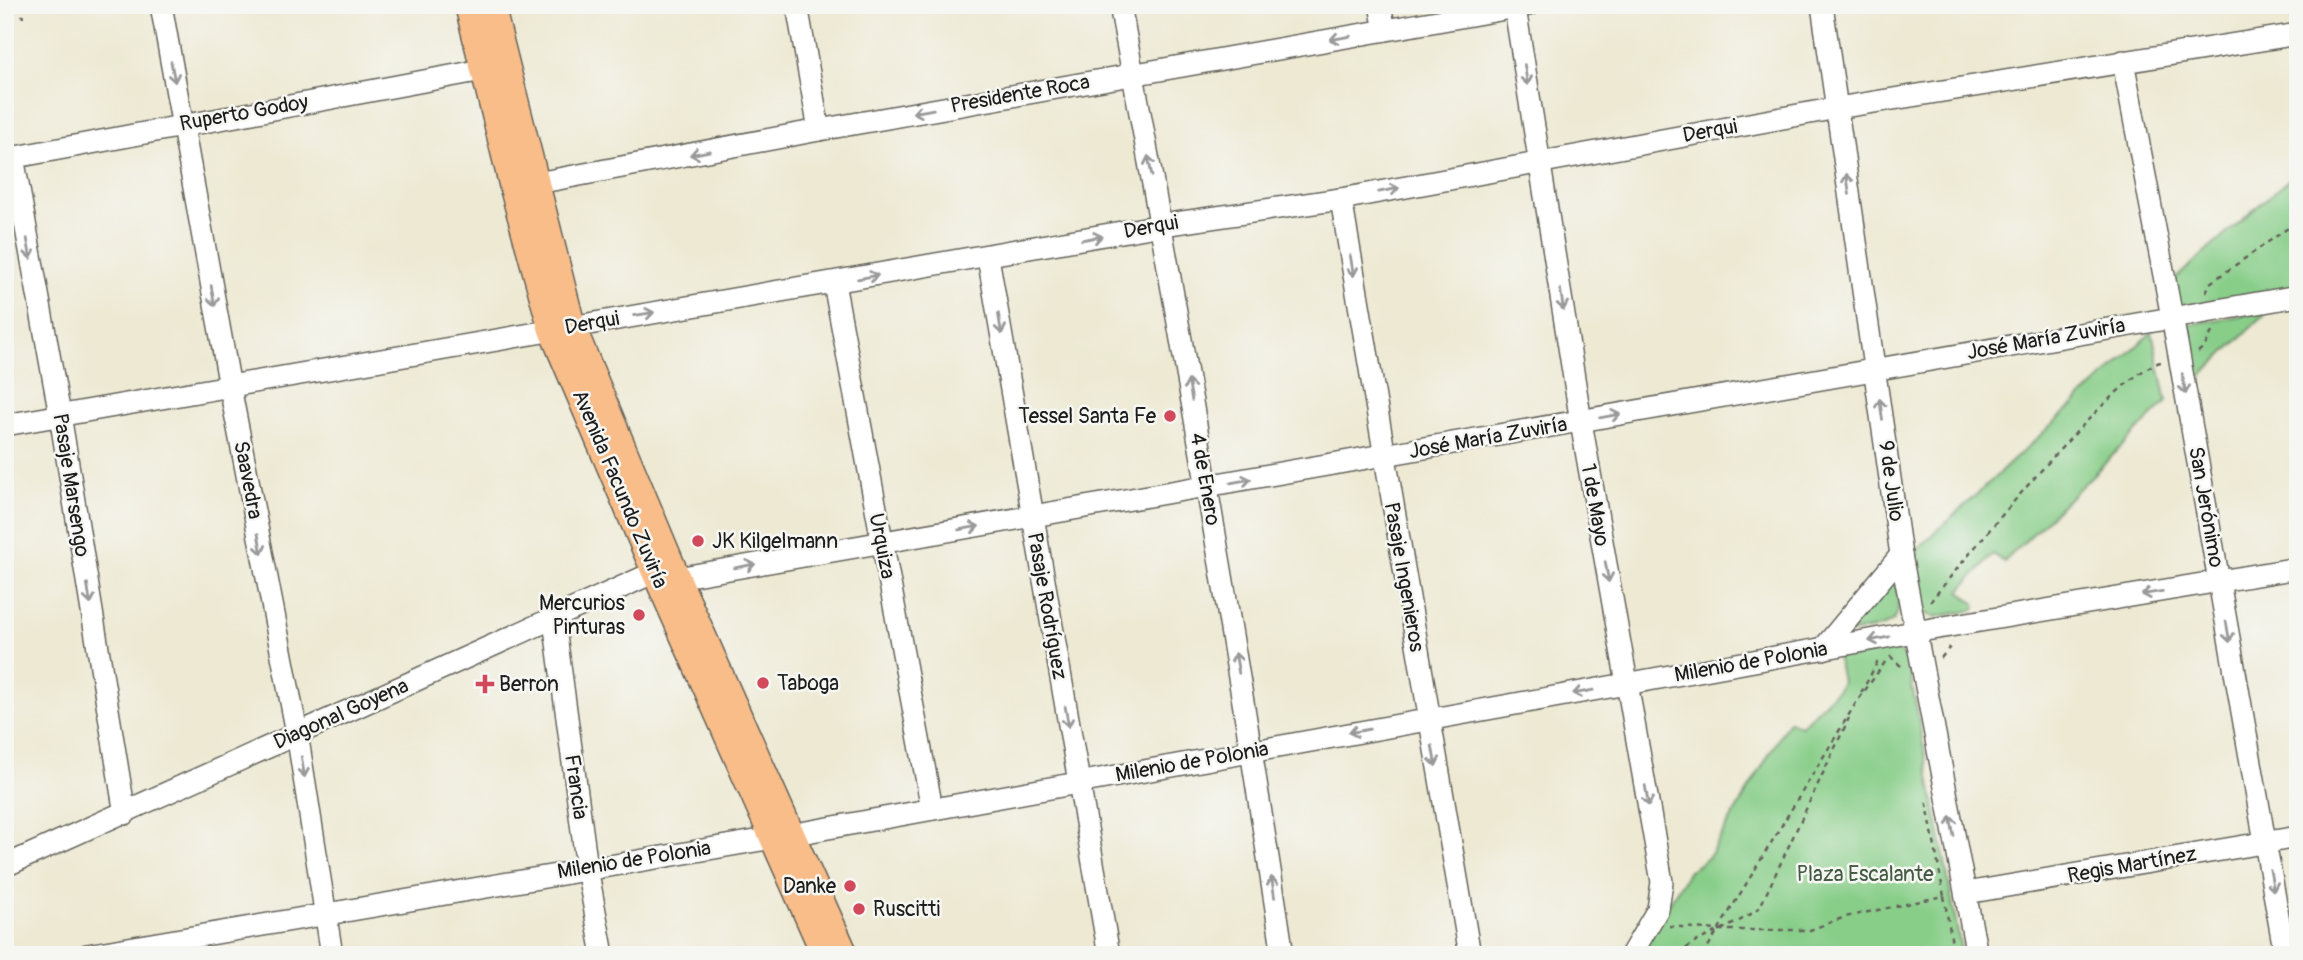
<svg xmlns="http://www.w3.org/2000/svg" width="2303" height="960" viewBox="0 0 2303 960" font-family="Pangolin,sans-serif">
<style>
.green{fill:#88ce89;stroke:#527552;stroke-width:2}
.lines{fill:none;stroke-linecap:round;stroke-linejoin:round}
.minor-casing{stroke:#65645c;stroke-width:24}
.major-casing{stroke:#65645c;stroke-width:29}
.path{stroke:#65645c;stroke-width:2.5;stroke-dasharray:5 5;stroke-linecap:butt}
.minor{stroke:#fff;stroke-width:21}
.major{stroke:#f8bd89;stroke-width:26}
.oneway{stroke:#999}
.poi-dot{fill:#d1495b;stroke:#f6f6f2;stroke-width:2.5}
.labels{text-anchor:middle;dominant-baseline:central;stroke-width:5;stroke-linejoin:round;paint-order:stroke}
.street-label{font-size:21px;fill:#1c1c1c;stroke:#f6f6f2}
.poi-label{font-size:21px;fill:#1c1c1c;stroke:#f6f6f2;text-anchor:start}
.park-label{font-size:21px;fill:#425a42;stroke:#f6f6f2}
</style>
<rect width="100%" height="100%" fill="#f6f6f2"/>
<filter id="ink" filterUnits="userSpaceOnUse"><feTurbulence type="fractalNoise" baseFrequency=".0143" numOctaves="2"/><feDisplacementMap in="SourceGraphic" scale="14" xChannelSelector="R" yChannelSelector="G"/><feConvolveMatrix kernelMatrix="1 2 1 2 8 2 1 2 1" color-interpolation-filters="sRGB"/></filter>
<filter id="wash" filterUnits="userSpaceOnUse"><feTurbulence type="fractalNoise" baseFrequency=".00686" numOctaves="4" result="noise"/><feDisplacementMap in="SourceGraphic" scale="28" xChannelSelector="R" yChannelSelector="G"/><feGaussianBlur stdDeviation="1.57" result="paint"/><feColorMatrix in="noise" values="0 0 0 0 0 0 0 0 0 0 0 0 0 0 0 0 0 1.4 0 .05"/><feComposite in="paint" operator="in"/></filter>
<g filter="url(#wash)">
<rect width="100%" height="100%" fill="#ede9d3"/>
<g class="green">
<path d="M2298 171V280L2289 288 2173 309 2168 285Z"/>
<path d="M2268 311 2191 386 2179 326Z"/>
<path d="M2152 332 2167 402 2004 562 1993 554 1960 591 1975 604V610L1934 617 1923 612 1911 555Z"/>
<path d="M1895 574C1904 628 1897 624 1847 634Z"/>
<path d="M1884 647C1896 647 1902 652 1908 663L1962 955H1637L1689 871 1708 858 1789 721 1801 726 1838 689 1842 682 1837 656Z"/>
</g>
</g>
<g filter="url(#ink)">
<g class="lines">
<defs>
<g id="minor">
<path d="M161 5 230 387 297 733 332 955"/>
<path d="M797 5 819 130"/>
<path d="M1120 5C1179 321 1235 637 1283 955"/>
<path d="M1380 5 1385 30"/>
<path d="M1822 5 1901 555 1977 955"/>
<path d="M1515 8 1581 422 1662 882 1658 909 1631 955"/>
<path d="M2123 61 2176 338 2285 955"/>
<path d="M13 157 60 415 125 814"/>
<path d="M5 159 483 70"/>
<path d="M521 186 819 130 1528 5"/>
<path d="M1341 199 1470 955"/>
<path d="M988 257 1109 955"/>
<path d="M834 283 932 809"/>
<path d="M5 425 1162 225 1341 199 1837 108 2298 34"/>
<path d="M554 620 587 868 603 955"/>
<path d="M1823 649 1901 555"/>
<path d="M5 866 655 572 677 578 2298 296"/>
<path d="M1966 893 2298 837"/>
<path d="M87 955 773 838 1914 632 2298 568"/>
</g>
<g id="major">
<path d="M468 5 513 188 552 330 655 572 825 955"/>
<path d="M491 5 572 326 677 578 845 955"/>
</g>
</defs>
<use href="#minor" class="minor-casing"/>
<use href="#major" class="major-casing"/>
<g class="path">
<path d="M20 5 23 18"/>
<path d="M2206 292 2210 283 2298 221"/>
<path d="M2198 352 2205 346 2213 330"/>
<path d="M1930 602C1965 559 2118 370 2161 362"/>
<path d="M1890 656 1903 668"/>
<path d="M1941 658 1950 647"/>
<path d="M1861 693 1879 659"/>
<path d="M1944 896 1954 955"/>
<path d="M1669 926 1718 930H1810L1845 917 1944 896 1926 799"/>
<path d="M1678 955C1702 933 1736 928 1760 907L1849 718"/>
<path d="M1703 955 1856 703 1888 658"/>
</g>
<use href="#minor" class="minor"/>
<use href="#major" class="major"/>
</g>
<defs><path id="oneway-shaft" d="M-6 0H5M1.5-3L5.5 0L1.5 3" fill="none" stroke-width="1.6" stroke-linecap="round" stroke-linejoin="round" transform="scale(1.75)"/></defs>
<g class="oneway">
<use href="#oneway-shaft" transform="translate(1340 38) rotate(170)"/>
<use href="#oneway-shaft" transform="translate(173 72) rotate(79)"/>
<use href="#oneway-shaft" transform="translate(1526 75) rotate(81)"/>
<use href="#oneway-shaft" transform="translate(923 111) rotate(170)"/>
<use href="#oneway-shaft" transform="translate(700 153) rotate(169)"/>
<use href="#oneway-shaft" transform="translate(1150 166) rotate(-101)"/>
<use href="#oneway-shaft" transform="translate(1848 184) rotate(-98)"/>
<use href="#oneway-shaft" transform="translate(1389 190) rotate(-11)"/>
<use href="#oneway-shaft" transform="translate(1092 238) rotate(-10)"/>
<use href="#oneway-shaft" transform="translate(29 249) rotate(80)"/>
<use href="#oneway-shaft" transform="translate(1352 266) rotate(81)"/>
<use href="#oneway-shaft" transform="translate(868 277) rotate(-10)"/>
<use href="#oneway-shaft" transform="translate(213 296) rotate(80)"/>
<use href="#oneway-shaft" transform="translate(1562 300) rotate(81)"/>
<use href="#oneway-shaft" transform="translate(644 314) rotate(-9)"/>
<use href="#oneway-shaft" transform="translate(1000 324) rotate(81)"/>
<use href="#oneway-shaft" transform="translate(2184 384) rotate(80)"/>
<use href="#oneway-shaft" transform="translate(1190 390) rotate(-100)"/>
<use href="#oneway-shaft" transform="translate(1881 409) rotate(-98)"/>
<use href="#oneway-shaft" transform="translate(1610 416) rotate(-10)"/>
<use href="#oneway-shaft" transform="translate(1241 481) rotate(-10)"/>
<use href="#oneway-shaft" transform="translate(969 528) rotate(-10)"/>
<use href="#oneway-shaft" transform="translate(260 544) rotate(79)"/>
<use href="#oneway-shaft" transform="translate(745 566) rotate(-10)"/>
<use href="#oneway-shaft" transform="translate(1607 572) rotate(80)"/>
<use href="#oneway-shaft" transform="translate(2152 593) rotate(171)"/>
<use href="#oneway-shaft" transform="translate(89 594) rotate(81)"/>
<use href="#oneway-shaft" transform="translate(2228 632) rotate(80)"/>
<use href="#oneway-shaft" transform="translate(1879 639) rotate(169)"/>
<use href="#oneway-shaft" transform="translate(1237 663) rotate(-100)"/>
<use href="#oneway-shaft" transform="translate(1583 692) rotate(170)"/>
<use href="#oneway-shaft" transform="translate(1067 717) rotate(80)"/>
<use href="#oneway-shaft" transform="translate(1359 731) rotate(170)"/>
<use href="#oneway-shaft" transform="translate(1434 756) rotate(80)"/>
<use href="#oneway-shaft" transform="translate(303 767) rotate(81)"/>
<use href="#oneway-shaft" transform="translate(1647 796) rotate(80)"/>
<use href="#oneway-shaft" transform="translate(1952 826) rotate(-101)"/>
<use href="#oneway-shaft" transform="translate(2272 881) rotate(80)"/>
<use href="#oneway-shaft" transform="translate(1273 887) rotate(-99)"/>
</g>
</g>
<g class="poi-dot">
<circle cx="1170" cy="416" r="7"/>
<circle cx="698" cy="541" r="7"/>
<circle cx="639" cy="615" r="7"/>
<circle cx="763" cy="683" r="7"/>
<path d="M481.5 673.5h7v7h7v7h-7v7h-7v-7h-7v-7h7z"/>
<circle cx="850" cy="886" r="7"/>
<circle cx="859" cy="909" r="7"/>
</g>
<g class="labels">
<g class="street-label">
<text transform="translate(1020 94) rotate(-10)">Presidente Roca</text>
<text transform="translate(244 113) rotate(-10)">Ruperto Godoy</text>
<text transform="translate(1710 131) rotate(-10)">Derqui</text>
<text transform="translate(1151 227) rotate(-10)">Derqui</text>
<text transform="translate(592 323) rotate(-10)">Derqui</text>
<text transform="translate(2046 339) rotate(-10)">José María Zuviría</text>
<text transform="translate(1488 438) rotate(-10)">José María Zuviría</text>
<text transform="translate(1205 479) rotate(80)">4 de Enero</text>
<text transform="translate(248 480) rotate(79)">Saavedra</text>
<text transform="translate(1891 481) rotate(82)">9 de Julio</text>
<text transform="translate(71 485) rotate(81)">Pasaje Marsengo</text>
<text transform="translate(620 489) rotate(67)">Avenida Facundo Zuviría</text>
<text transform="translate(1595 505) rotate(80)">1 de Mayo</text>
<text transform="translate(2206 507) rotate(80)">San Jerónimo</text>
<text transform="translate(882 546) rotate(79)">Urquiza</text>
<text transform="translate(1404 577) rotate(80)">Pasaje Ingenieros</text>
<text transform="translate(1047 606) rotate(80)">Pasaje Rodríguez</text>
<text transform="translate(1751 662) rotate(-10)">Milenio de Polonia</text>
<text transform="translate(341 714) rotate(-24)">Diagonal Goyena</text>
<text transform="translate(1192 762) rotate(-10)">Milenio de Polonia</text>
<text transform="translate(576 787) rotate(82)">Francia</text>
<text transform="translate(634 860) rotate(-9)">Milenio de Polonia</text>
<text transform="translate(2132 865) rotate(-10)">Regis Martínez</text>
</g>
<g class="poi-label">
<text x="1156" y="416" text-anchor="end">Tessel Santa Fe</text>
<text x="712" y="541">JK Kilgelmann</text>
<text x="625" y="603" text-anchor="end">Mercurios<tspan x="625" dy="24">Pinturas</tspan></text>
<text x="777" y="683">Taboga</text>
<text x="499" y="684">Berron</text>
<text x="836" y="886" text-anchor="end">Danke</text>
<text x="873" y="909">Ruscitti</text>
</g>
<g class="park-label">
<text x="1865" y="874">Plaza Escalante</text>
</g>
</g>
<rect width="2303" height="960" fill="none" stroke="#f6f6f2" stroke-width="28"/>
</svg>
